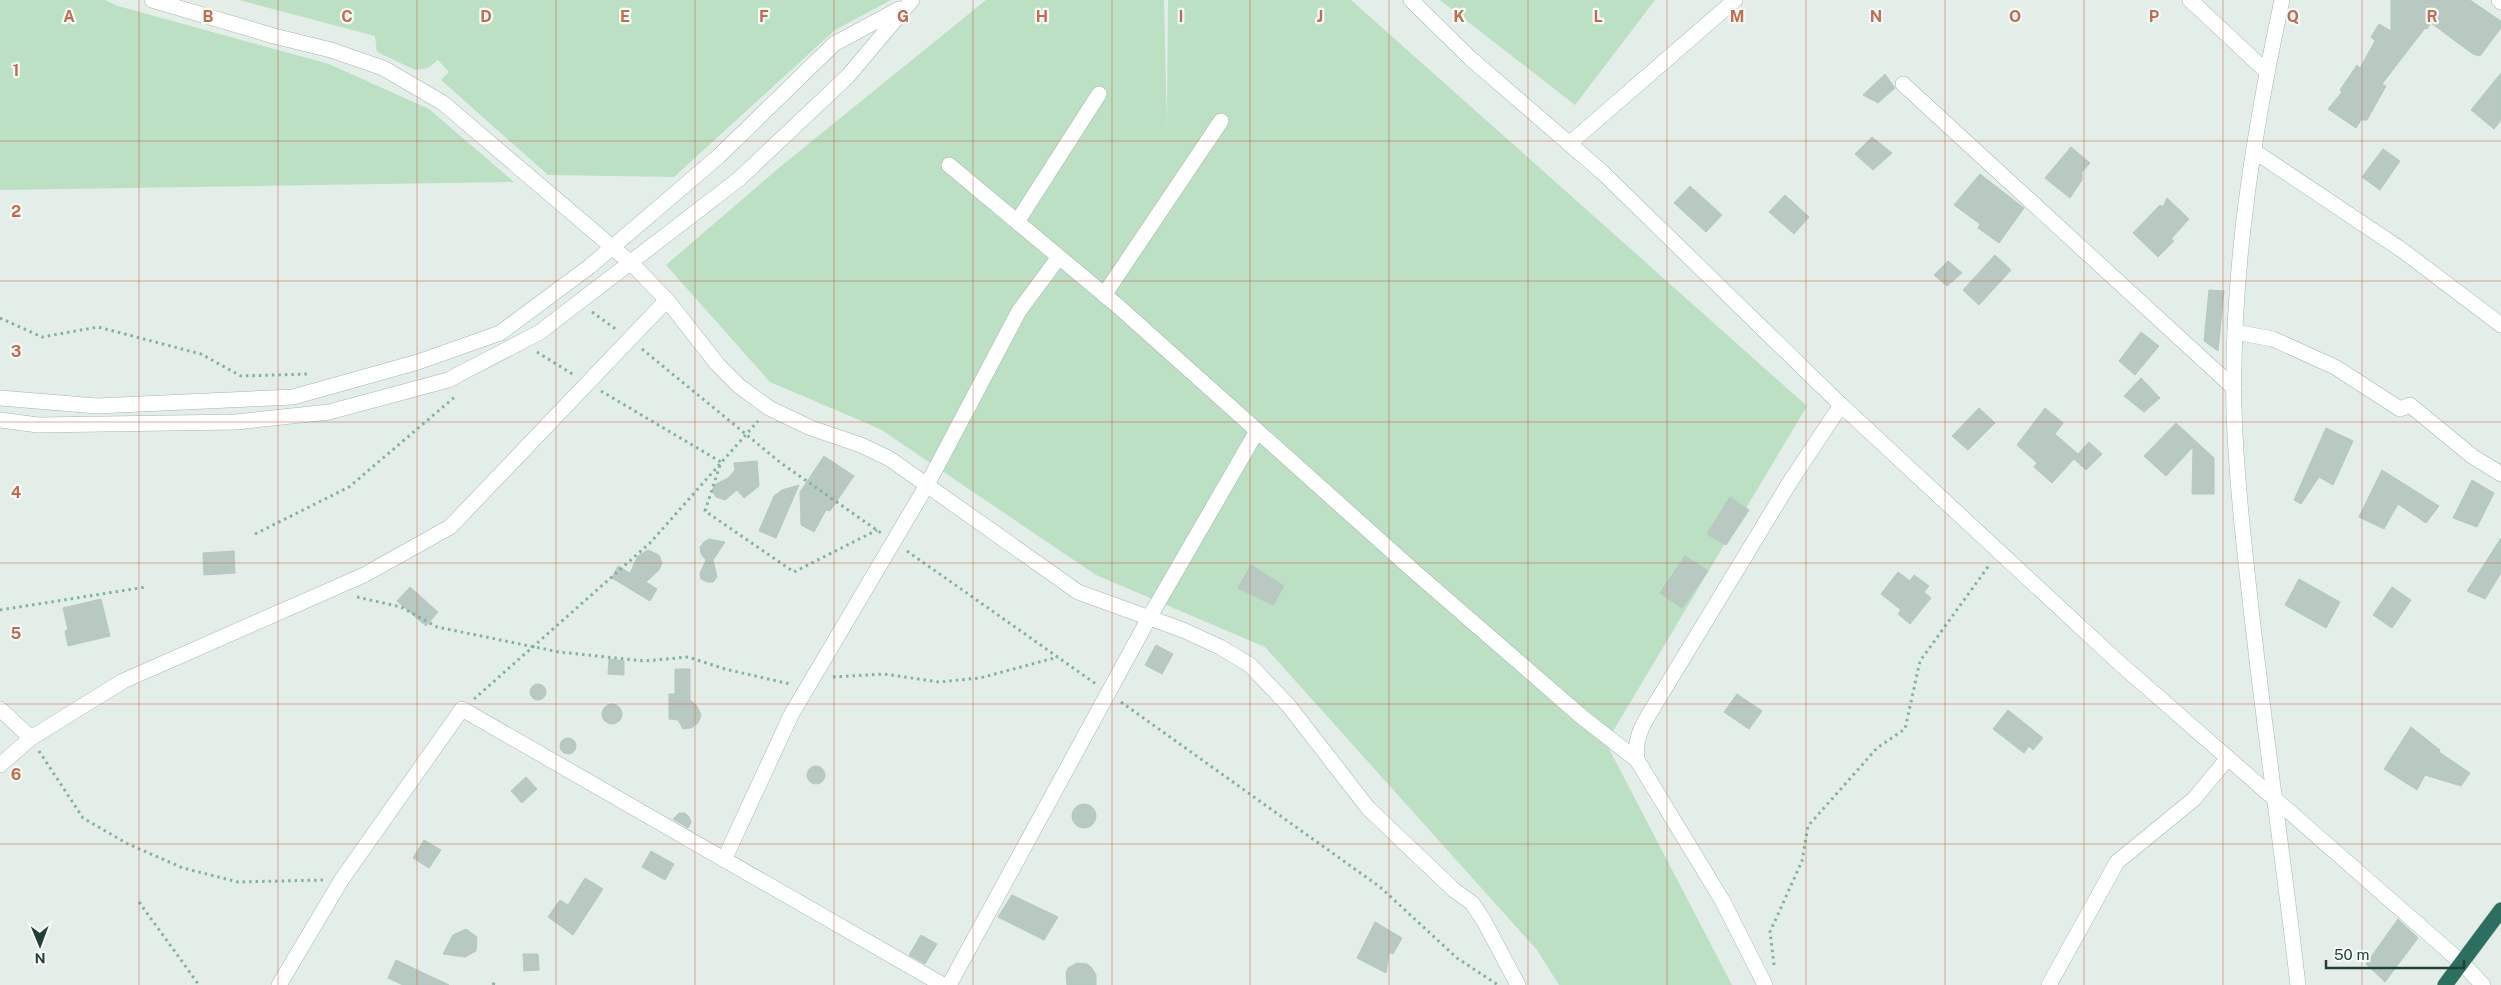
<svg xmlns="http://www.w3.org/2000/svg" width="2501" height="985" viewBox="0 0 2501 985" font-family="'Public Sans',sans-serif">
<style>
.green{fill:#bbe0c4}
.building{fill:#b8c9c2;stroke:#b5c8c0}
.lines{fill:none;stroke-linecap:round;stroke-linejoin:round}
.street-casing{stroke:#a5b6b0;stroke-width:16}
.secondary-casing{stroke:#a1bab1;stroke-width:16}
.highway-casing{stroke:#c1cac7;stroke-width:16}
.path{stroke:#82b3a2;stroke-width:3;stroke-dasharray:2.5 4;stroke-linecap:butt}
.street{stroke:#fff;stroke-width:15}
.secondary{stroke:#fff;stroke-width:15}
.highway{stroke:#2c6e5f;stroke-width:15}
.grid{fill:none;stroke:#c26b4f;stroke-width:1;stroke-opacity:0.55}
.grid-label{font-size:16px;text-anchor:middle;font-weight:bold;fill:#c26b4f;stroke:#f4faf7;stroke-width:4.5;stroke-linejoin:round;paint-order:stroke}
</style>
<rect width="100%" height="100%" fill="#e3eee9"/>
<g class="green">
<path d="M0 0H105L118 6 329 64 429 109 514 182 0 190Z"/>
<path d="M239 0H891L835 30 674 177 548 175 441 80 449 72 438 60 428 68 415 70 377 52 375 36Z"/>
<path d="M986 0H1164L1167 129 1168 0H1351L1807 406 1606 743 1732 985H1559L1537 950 1265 647 1096 575 880 429 770 382 666 265 780 167Z"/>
<path d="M1440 0H1655L1575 105Z"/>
</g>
<g class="building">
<path d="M2391 0H2470L2501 21V28L2480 56 2473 54 2431 23 2427 29 2425 28 2382 84 2386 86 2367 120H2361L2356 128 2328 109 2342 92 2340 90 2357 65 2360 68 2375 41 2371 37 2379 24 2391 31Z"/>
<path d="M2501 73V120L2494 129 2471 110Z"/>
<path d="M1885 74 1895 88 1878 103 1863 95Z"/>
<path d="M1872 137 1892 153 1873 170 1855 154Z"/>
<path d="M2071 147 2090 163 2082 172V180L2070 198 2045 178Z"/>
<path d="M2383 149 2400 161 2380 190 2362 177Z"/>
<path d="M1980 174 2024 208 1999 243 1978 228 1980 224 1954 205Z"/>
<path d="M1690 186 1722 215 1706 232 1674 203Z"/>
<path d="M1785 195 1809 217 1794 234 1769 212Z"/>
<path d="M2167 198 2189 219 2171 239 2174 241 2158 257 2133 233 2160 205 2163 207Z"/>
<path d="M1995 255 2011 270 1979 305 1963 290Z"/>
<path d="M1948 261 1962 273 1947 286 1934 275Z"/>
<path d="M2209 290 2224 291 2218 351 2204 341Z"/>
<path d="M2141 332 2159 346 2135 375 2119 361Z"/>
<path d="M2141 378 2160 398 2144 412 2124 396Z"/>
<path d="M1979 408 1995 423 1968 450 1952 436Z"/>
<path d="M2045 408 2063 423 2055 434 2078 454 2089 442 2102 454 2086 470 2074 459 2052 483 2034 467 2037 463 2017 445Z"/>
<path d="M2176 423 2214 458V494H2192L2193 447 2166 476 2144 456Z"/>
<path d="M2326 428 2353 441 2333 485 2319 477 2301 504 2294 500Z"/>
<path d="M824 456 854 476 830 511 826 510 814 532 801 525 800 492Z"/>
<path d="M757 461 759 486 744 498 737 490 725 500 716 497 712 491 714 485 728 478 735 470 734 463Z"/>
<path d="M2382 470 2439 506 2426 523 2398 504 2384 529 2359 517Z"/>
<path d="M2472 480 2494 493 2477 527 2453 518Z"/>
<path d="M799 485 776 538 759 531 774 496 782 490Z"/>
<path d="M1730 497 1749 510 1726 545 1707 534Z"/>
<path d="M2501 538V573L2485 599 2467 591Z"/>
<path d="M709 539 725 542 713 560 717 577 713 582H707L701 579 700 573 706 560 701 554 700 547 704 542Z"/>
<path d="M648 550 659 555 662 563 659 570 646 582 657 589 650 601 612 578 618 566 630 573 638 556Z"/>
<path d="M234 551 235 573 204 575 203 553Z"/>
<path d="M1685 556 1708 571 1682 608 1660 593Z"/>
<path d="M1251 565 1284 586 1273 605 1238 588Z"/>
<path d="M1898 572 1910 581 1914 575 1929 586 1924 592 1931 598 1910 624 1898 614 1901 610 1881 594Z"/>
<path d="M2299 579 2340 602 2326 628 2285 605Z"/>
<path d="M410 587 438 612 426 626 397 601Z"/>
<path d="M2392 587 2411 600 2392 628 2373 615Z"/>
<path d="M101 599 110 636 68 646 65 631 68 630 63 608Z"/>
<path d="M1156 645 1173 654 1162 674 1145 665Z"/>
<path d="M609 659 624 661V675L608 674Z"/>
<path d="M675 669H690V700L697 706 701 715 698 723 691 728 683 729 678 720 669 719V694H675Z"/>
<circle cx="538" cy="692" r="8"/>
<path d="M1737 694 1762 711 1749 729 1724 712Z"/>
<circle cx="612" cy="714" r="10"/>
<path d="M2008 710 2043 738 2033 750 2029 746 2024 753 1993 729Z"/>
<path d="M2411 727 2440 750 2439 752 2470 773 2461 786 2425 775 2417 790 2384 769Z"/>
<circle cx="568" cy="746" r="8"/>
<circle cx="816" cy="775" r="9"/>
<path d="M526 777 537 789 522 803 511 791Z"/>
<circle cx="1084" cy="816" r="12"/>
<path d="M679 813H685L689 817 691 822 688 828 673 819Z"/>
<path d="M424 840 441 850 429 868 413 858Z"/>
<path d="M651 851 674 864 665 880 642 867Z"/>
<path d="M585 878 603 889 573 935 548 917 560 900 568 905Z"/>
<path d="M1012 895 1058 917 1044 940 998 917Z"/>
<path d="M2398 919 2418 938 2385 982 2366 964Z"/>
<path d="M1375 922 1402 938 1393 954 1389 952 1386 973 1357 958Z"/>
<path d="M466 929 477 937 476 951 465 957 443 954 453 935Z"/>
<path d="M921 935 937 944 925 964 909 955Z"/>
<path d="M523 954H538L539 970 524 971Z"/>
<path d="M396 960 449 985H403L388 978Z"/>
<path d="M1077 963 1087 964 1091 967 1096 975V985H1067L1066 973 1068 968Z"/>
</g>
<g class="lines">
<defs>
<g id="street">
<path d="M152 0 274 36 331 50 383 68 443 103 631 263 667 300 718 365 739 386 769 408 811 428 861 445 890 459 1078 592 1183 630 1220 647 1250 665 1288 705 1368 808 1454 890 1472 903 1484 921 1518 985"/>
<path d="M1411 0 1470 58 1602 172 1841 405 2116 660 2461 962 2483 985"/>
<path d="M2190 0 2267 72"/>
<path d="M2499 0 2501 2"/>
<path d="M1903 84 2234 388"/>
<path d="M1569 144 1735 0"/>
<path d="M2254 151 2402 250 2501 325"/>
<path d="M949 165 1119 307 1415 572 1582 717 1637 760"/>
<path d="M1017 222 1099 94"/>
<path d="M1104 295 1221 121"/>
<path d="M2235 332 2273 339 2335 367 2400 409 2410 405 2472 456 2501 474"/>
<path d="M0 398 97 406 293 397 418 362 500 333 589 267 719 156 834 44 899 9"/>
<path d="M0 420 38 425 236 422 329 412 448 380 540 332 739 179 848 76 912 0"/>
<path d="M0 709 31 738"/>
<path d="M0 765 31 738 123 681 364 575 450 527 667 300"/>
<path d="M724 860 791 715 927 485 1019 311 1059 257"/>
<path d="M279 985 342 879 462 709 943 985"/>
<path d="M949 985 1149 618 1257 431"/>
<path d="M1765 985 1722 900 1637 760C1633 735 1647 718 1659 698L1790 482 1841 405"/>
<path d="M2049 985 2117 862 2194 799 2228 758"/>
</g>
<path id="secondary" d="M2282 0C2253 135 2231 271 2234 410 2236 473 2243 536 2250 599 2264 728 2283 856 2298 985"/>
<path id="highway" d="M2445 985 2501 910"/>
</defs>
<use href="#street" class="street-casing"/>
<use href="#secondary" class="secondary-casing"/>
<use href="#highway" class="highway-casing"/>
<g class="path">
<path d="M592 312 617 330"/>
<path d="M0 318 42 337 98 327 201 354 241 376 308 374"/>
<path d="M642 349 781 463 881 533"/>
<path d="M537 352 574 375"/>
<path d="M601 391 721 462 705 511 794 572 877 530"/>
<path d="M255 534 349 487 457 395"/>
<path d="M907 551 1096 684"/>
<path d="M357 597 401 607 437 627 559 652 644 661 688 657 725 669 790 684"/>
<path d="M0 610 146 587"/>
<path d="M833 677 884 674 939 682 980 678 1058 657"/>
<path d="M474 699 650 543 758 421"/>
<path d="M1121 702 1380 887 1457 958 1498 985"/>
<path d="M39 751 83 818 128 844 183 868 238 882 323 880"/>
<path d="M139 902 199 985"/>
<path d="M1774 965 1770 932 1802 861 1808 826 1877 748 1905 729 1920 661 1990 564"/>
<path d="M493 985 495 981"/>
</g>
<use href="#street" class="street"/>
<use href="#secondary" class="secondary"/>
<use href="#highway" class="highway"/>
</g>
<path class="grid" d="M139 0V985M278 0V985M417 0V985M556 0V985M695 0V985M834 0V985M973 0V985M1112 0V985M1250 0V985M1389 0V985M1528 0V985M1667 0V985M1806 0V985M1945 0V985M2084 0V985M2223 0V985M2362 0V985M0 141H2501M0 281H2501M0 422H2501M0 563H2501M0 704H2501M0 844H2501"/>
<g class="grid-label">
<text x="69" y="22">A</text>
<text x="208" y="22">B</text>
<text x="347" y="22">C</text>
<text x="486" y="22">D</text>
<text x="625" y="22">E</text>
<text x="764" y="22">F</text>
<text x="903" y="22">G</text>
<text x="1042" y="22">H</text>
<text x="1181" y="22">I</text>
<text x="1320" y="22">J</text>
<text x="1459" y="22">K</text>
<text x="1598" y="22">L</text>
<text x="1737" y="22">M</text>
<text x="1876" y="22">N</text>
<text x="2015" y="22">O</text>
<text x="2154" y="22">P</text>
<text x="2293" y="22">Q</text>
<text x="2432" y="22">R</text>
<text x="16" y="76">1</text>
<text x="16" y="217">2</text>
<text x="16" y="357">3</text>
<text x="16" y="498">4</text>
<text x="16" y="639">5</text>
<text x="16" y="780">6</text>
</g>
<g transform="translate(40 945) rotate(179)" stroke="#f4faf7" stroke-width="4" paint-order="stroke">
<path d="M0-4L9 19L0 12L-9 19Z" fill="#224037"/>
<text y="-8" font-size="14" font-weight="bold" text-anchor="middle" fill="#224037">N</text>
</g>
<path d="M2326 960v8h138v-8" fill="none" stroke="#224037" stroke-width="2.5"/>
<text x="2334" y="960" font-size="15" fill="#224037" stroke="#f4faf7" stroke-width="4" paint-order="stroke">50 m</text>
</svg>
